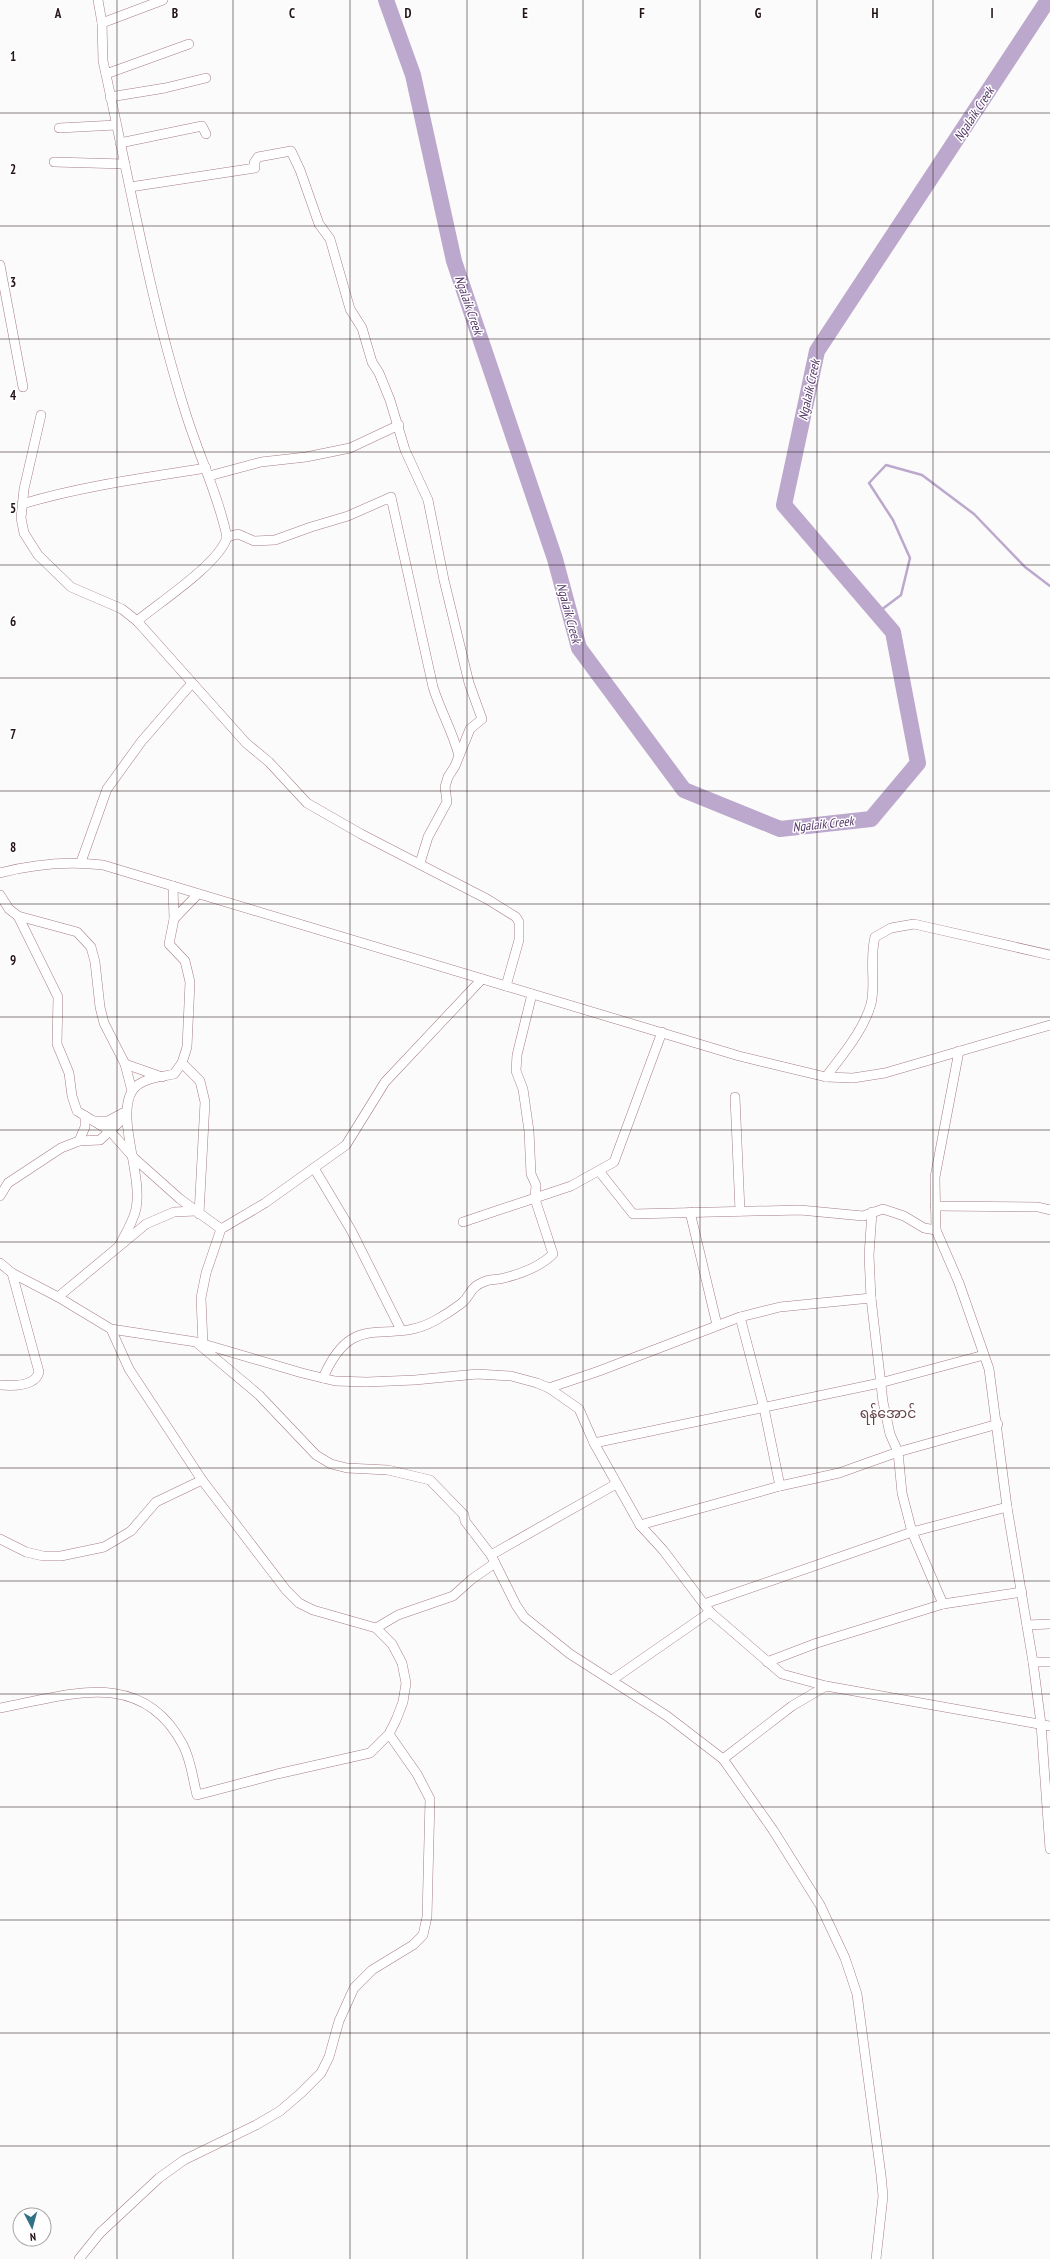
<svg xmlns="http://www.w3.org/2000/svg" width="1050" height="2259" viewBox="0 0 1050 2259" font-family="'PT Sans Narrow','Noto Sans Myanmar',sans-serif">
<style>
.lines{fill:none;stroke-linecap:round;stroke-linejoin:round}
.stream{stroke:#bca8cc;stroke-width:2.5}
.river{stroke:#bca8cc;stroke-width:16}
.minor-casing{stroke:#a67e84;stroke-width:10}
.minor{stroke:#fff;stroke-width:9}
.grid{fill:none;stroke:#241517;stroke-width:1;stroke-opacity:0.55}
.labels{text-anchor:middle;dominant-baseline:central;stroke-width:3;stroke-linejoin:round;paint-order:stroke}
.water-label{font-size:13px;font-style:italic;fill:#543868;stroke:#fff}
.quarter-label{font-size:14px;fill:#68454a;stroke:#fff}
.grid-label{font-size:13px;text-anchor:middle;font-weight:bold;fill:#241517;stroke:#fff;stroke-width:3;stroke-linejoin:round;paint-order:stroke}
</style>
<rect width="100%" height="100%" fill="#fbfbfb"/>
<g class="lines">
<path class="stream" d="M877 613 901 595 910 558 893 520 869 483 886 465 922 475 974 514 1025 567 1050 586"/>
<path class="river" d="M386 0 413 75 454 261 555 559 579 648 684 790 780 829 871 819 918 763 893 632 784 505 817 351 1048 0"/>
<defs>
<g id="minor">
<path d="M98 0 102 23 103 61C129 178 149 297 185 411 198 454 218 494 227 537 220 563 160 602 137 621"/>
<path d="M102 23 163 0"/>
<path d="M106 74 189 44"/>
<path d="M110 97 165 88 206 78"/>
<path d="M59 128 116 125"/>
<path d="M120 143 202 126 206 134"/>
<path d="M54 162 125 164"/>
<path d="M130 187 255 168 254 163 258 157 291 151 300 170 319 224 330 239 350 309 362 328 372 362 379 373 390 400 405 450 428 500 444 580 469 683 482 719 470 729 455 766 448 777 445 787 447 802 428 837 420 863"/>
<path d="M0 265 23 387"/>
<path d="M41 415 24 489 21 518 24 533 38 555 71 587 122 609 137 621 246 743 269 762 307 803 361 834 487 899 516 917 519 922V940L506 986"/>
<path d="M209 476 261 462 306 457 350 448 399 425"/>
<path d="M22 504C83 486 143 478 206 468"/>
<path d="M227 537 238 534 254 541 275 540 311 527 348 516 391 497 433 687C440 710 453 732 459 756"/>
<path d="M81 862 107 789 141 742 192 683"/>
<path d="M0 873C34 864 68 861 103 865L739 1056 826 1077 853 1078 885 1073 1050 1025"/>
<path d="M0 895 9 909 18 916 77 932 91 947 95 962 100 1007 104 1023 125 1064 132 1091"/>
<path d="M18 916 58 997 57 1044 69 1073 72 1096 77 1111 110 1131 134 1158 180 1199 221 1229"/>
<path d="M174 919 198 894"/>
<path d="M959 1051 935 1177 936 1230 959 1283 989 1369 1007 1507 1033 1662"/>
<path d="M182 1063 200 1081 205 1102 199 1214"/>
<path d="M125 1064 162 1077"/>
<path d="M826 1077C842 1055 863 1032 871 1004 876 985 869 960 875 937L891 928 914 924 1050 955"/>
<path d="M735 1097 740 1211"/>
<path d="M94 1121H108L123 1113"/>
<path d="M79 1141 85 1127V1116"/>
<path d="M314 1168 351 1230 401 1330"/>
<path d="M599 1171 633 1214 800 1210 863 1216 883 1209 904 1216 924 1228 936 1230"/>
<path d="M0 1196 8 1183 61 1148 79 1141 100 1140 126 1116"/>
<path d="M935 1206 1038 1207 1050 1210"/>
<path d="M690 1212 717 1325"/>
<path d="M872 1212 869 1255 871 1298 883 1402 890 1434 898 1452 902 1493 912 1532 943 1604"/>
<path d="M463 1222 571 1186 614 1162 662 1032"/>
<path d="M119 1246C125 1235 133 1222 136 1209 143 1175 116 1118 132 1091 140 1078 161 1077 174 1074L182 1063 187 1047 190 982 185 961 169 944 174 919 173 886"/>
<path d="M0 1263 12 1273 58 1297 111 1329 196 1342 259 1395 316 1455 331 1464 347 1468 388 1470 430 1480 464 1515 465 1521 491 1555 516 1605 524 1617 570 1654 667 1716 723 1759 792 1706 826 1686 1050 1726"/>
<path d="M58 1297 146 1224 174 1212 196 1211"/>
<path d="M740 1317 764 1408 780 1486"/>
<path d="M200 1343 302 1373 335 1381 367 1382 415 1380 477 1374 511 1376 537 1383 549 1388 579 1409 594 1443 640 1525 663 1550 710 1612 782 1674 826 1686"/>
<path d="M203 1344 201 1298 206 1273 221 1229 265 1203 346 1145 385 1082 482 979"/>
<path d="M323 1378C354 1306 387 1348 436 1320 445 1315 454 1309 462 1303 472 1294 469 1287 486 1281 491 1279 498 1280 504 1278 520 1274 541 1266 553 1254L535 1199 536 1185 531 1174 529 1131 523 1089 516 1071 517 1055 532 994"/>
<path d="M0 1385C12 1386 35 1387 39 1372L12 1273"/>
<path d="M549 1388 599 1371 740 1317 780 1307 871 1298"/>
<path d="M594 1443 880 1383 984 1355"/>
<path d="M640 1525 780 1486 839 1473 898 1452 998 1424"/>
<path d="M0 1539 26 1552 43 1556H61L104 1547 131 1531 156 1502 202 1480"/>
<path d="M491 1555 616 1484"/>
<path d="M704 1604 912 1532 1007 1507"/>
<path d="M1027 1625 1050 1624"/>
<path d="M376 1628 398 1615 453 1596 472 1579 495 1563"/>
<path d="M767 1662 817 1643 943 1604 1022 1592"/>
<path d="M1050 1662H1033L1041 1724 1050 1849"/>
<path d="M612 1680 710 1612"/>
<path d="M0 1708C69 1695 142 1667 183 1745 191 1760 193 1780 197 1795L277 1774 370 1753 389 1734 396 1720 403 1702 406 1683 402 1663 392 1644 376 1628 313 1610 299 1603 286 1590 202 1480 129 1369 111 1329"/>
<path d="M723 1759 773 1830 820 1905 845 1958 857 1994 881 2175 883 2196 876 2259"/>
<path d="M79 2259 100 2233 159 2178 184 2160 256 2125 280 2111 301 2093 321 2073 329 2057 339 2021 354 1988 372 1970 413 1945 423 1935 427 1917 430 1799 417 1774 389 1734"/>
</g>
</defs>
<use href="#minor" class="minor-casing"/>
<use href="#minor" class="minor"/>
</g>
<path class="grid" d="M117 0V2259M233 0V2259M350 0V2259M467 0V2259M583 0V2259M700 0V2259M817 0V2259M933 0V2259M0 113H1050M0 226H1050M0 339H1050M0 452H1050M0 565H1050M0 678H1050M0 791H1050M0 904H1050M0 1017H1050M0 1130H1050M0 1242H1050M0 1355H1050M0 1468H1050M0 1581H1050M0 1694H1050M0 1807H1050M0 1920H1050M0 2033H1050M0 2146H1050"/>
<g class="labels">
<g class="water-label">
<text transform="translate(974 114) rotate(-57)">Ngalaik Creek</text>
<text transform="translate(469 305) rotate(71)">Ngalaik Creek</text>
<text transform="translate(809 390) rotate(-78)">Ngalaik Creek</text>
<text transform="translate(569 613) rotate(75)">Ngalaik Creek</text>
<text transform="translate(823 824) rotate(-6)">Ngalaik Creek</text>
</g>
<g class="quarter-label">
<text x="888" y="1413">ရန်အောင်</text>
</g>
</g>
<g class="grid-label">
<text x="58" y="18">A</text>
<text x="175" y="18">B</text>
<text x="292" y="18">C</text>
<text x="408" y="18">D</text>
<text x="525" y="18">E</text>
<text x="642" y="18">F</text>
<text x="758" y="18">G</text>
<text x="875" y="18">H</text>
<text x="992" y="18">I</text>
<text x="13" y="61">1</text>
<text x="13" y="174">2</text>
<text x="13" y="287">3</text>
<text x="13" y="400">4</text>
<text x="13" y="513">5</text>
<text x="13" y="626">6</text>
<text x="13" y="739">7</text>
<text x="13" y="852">8</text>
<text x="13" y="965">9</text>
</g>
<g transform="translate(32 2227) rotate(174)"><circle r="19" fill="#ffffff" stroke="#a7a1a2"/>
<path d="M0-3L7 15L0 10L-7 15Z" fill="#317185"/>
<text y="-6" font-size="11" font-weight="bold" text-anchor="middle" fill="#241517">N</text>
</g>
</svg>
